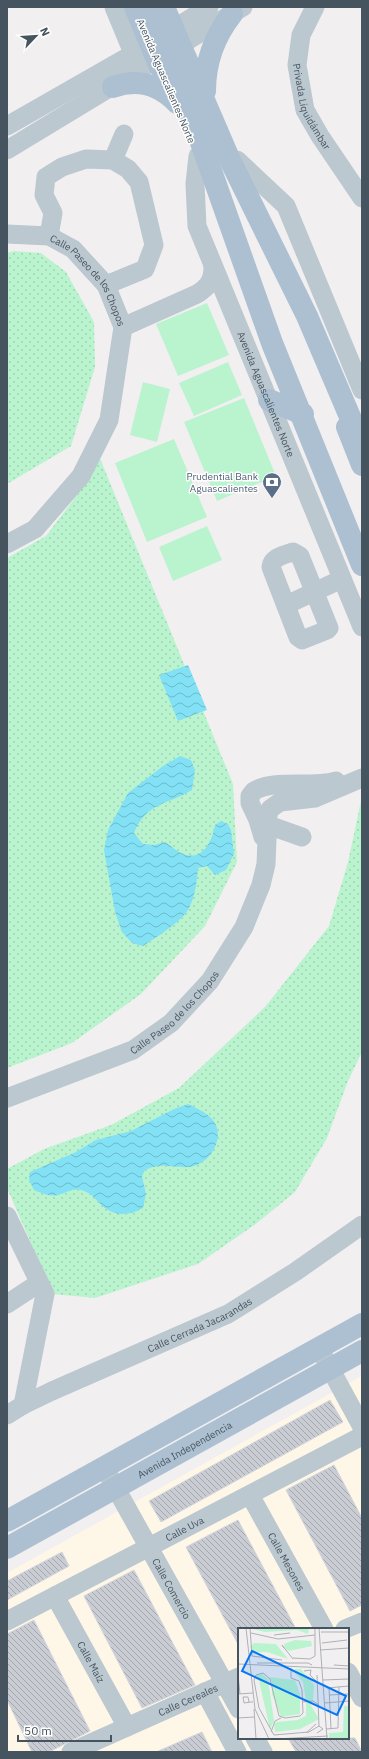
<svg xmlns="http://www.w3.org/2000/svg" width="369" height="1759" viewBox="0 0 369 1759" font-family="'IBM Plex Sans',sans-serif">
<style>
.commercial{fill:#fef7e8;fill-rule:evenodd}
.grass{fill:url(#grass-dots)}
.garden{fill:#baf4cf}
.water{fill:url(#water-waves)}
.building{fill:url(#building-back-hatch);stroke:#d3d6dc}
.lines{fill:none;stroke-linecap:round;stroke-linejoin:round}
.minor{stroke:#bcc8d0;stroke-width:19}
.major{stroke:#adc0d1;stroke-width:22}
.major-bridge{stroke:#adc0d1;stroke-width:22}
.labels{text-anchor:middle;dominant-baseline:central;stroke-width:3;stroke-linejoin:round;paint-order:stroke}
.street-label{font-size:10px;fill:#46545f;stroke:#fff}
.service-label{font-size:10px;fill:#4e5e75;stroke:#fff;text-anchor:end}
.inset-road{fill:none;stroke:#adb1b6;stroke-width:1}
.view{fill:#0776f4;fill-opacity:0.15;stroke:#0776f4;stroke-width:2}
.inset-edge{fill:none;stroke:#46545f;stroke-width:2}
</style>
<defs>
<pattern id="grass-dots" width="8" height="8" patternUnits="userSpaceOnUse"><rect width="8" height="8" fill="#baf4cf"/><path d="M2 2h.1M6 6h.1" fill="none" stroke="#a1d3b4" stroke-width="1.8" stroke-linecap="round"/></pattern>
<pattern id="water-waves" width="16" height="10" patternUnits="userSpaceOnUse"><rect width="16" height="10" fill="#83e1f5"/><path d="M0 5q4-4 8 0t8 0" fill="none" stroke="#6db9ca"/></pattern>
<pattern id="building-back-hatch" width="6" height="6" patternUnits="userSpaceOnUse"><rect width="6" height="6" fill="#c9cdd3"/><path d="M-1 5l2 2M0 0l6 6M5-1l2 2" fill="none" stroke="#a5a9ae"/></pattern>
</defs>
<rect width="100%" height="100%" fill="#f2eff0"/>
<path class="commercial" d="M362 1376V1752H7V1573ZM239 1629H348V1738H239Z"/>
<g class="grass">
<path d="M14 251 41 253 66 272 94 322 95 367 71 446 7 484V253Z"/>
<path d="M97 451 233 784 237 862 205 926 141 994 72 1043 7 1068V558L46 536 78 494Z"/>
<path d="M362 796V1052L348 1081 327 1138 295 1192 257 1223 198 1264 95 1298 53 1294 7 1188V1169L44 1149 111 1125 179 1088 265 1007 329 926 348 862Z"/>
</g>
<g class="garden">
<path d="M207 303 229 355 178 376 156 324Z"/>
<path d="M228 362 242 395 194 416 179 383Z"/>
<path d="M143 382 170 389 157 442 130 435Z"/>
<path d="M244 398 276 476 217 501 184 422Z"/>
<path d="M174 439 207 517 147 542 115 463Z"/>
<path d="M207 526 222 560 173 581 159 547Z"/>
</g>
<g class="water">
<path d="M188 665 207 710 178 721 159 675Z"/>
<path d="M180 756 191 760 195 770 192 790C167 805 147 802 134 833L143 844 154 845 165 842C170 845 175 850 181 853 202 863 212 842 215 825L221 821 228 824 231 830 234 854 226 870 215 875 207 866 198 868C197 882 195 898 188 910 181 922 155 938 143 946L132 943 122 932 115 912 104 850 108 830 128 793 163 766Z"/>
<path d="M188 1104C196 1108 206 1112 212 1119 226 1135 213 1160 194 1166 184 1169 171 1165 160 1166 155 1166 150 1168 145 1170L142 1176 146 1194 143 1208C131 1215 117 1217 105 1208 97 1202 93 1193 81 1190 73 1188 66 1193 58 1195 50 1197 41 1193 34 1190L29 1180 30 1172 74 1153 96 1140 131 1131 174 1109Z"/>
</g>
<g class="building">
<path d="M330 1400 343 1422 161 1522 149 1501Z"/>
<path d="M334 1465 362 1518V1605L350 1611 286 1490Z"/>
<path d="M238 1520 296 1629H239V1646L186 1547Z"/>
<path d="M62 1552 69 1566 7 1600V1581Z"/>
<path d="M134 1570 195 1685 142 1708 84 1596Z"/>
<path d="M34 1620 90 1731 49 1752H32L7 1700V1634Z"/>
<path d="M202 1732 212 1752H156Z"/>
<path d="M288 1738H355L362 1752H296Z"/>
</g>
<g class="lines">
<g class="minor">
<path d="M114 7 138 65"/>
<path id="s1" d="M315 7 301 35 297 65 305 110 320 136 362 198"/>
<path d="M7 126 133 54 209 7"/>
<path d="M7 150 243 7"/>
<path id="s2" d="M198 156 195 184 197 226 362 627"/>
<path d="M113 160 124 134"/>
<path d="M237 160 286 206 362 390"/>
<path id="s3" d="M7 234 49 236 73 249 106 285 123 327 109 420 81 476 35 529 7 544"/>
<path d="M49 236 53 213 44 195 46 177 62 167 86 159 113 160 128 169 139 182 154 245 145 269 106 285"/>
<path d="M123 327 197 294C208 287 213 281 213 267"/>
<path d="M293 552 300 556 329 628 327 630 302 640 298 637 271 567C272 557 284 555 293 552Z"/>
<path d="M286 605 342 579"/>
<path d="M268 825 302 837"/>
<path d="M263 837 258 820 250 803V796L254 791C273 779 312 788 336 781"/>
<path id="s4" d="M7 1098 133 1050 171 1023 210 981 244 927 261 885 266 864 268 815 270 809 280 802 315 798 362 778"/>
<path d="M7 1216 45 1294 23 1405"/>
<path d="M7 1304 39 1283"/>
<path d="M319 1348 362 1427"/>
<path id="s5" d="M7 1415 23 1405 52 1391 228 1314 295 1272 362 1225"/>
<path id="s6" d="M104 1467 239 1709"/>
<path id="s7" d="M250 1495 324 1629"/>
<path id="s8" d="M55 1596 127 1727"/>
<path id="s9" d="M7 1621 362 1436"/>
<path d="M345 1629 362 1622"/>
<path d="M348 1672 362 1698"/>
<path d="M205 1692 237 1752"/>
<path d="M255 1738 263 1752"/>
<path id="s10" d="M71 1752 239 1677"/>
</g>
<g class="major">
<path d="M135 7 160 67"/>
<path d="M113 87C138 78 160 85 177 103"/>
<path d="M205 91C205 61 214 37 232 14"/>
<path d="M269 400 303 414"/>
<path d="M347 427 362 465"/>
<path d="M7 1521 362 1324"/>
<path id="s11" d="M7 1548 362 1351"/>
</g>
<g class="major-bridge">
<path d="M147 7 198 134 272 343 362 565"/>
<path d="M164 7 229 158 307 316 362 445"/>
</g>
</g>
<defs>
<symbol id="bank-pin" viewBox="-11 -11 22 30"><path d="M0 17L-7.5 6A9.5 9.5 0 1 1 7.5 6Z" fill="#5c6f8a" stroke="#fff"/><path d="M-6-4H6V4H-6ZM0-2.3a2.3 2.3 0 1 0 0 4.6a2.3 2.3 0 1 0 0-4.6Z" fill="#fff"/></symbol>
</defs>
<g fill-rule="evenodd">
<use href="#bank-pin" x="261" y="471" width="22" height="30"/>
</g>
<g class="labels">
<g class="street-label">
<text transform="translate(166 81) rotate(67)">Avenida Aguascalientes Norte</text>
<text stroke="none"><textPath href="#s1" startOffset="106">Privada Liquidámbar</textPath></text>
<text stroke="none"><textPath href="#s3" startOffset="103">Calle Paseo de los Chopos</textPath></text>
<text stroke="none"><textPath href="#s2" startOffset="252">Avenida Aguascalientes Norte</textPath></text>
<text stroke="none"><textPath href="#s4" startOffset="191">Calle Paseo de los Chopos</textPath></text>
<text stroke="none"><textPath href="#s5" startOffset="213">Calle Cerrada Jacarandas</textPath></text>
<text stroke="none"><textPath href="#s11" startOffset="203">Avenida Independencia</textPath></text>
<text stroke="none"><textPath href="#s9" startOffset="200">Calle Uva</textPath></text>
<text stroke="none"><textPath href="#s7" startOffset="76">Calle Mesones</textPath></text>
<text stroke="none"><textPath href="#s6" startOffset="139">Calle Comercio</textPath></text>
<text stroke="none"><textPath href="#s8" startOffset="75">Calle Maíz</textPath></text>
<text stroke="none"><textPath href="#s10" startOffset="128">Calle Cereales</textPath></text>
</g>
<g class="service-label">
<text x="258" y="476">Prudential Bank<tspan x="258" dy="12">Aguascalientes</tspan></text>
</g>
</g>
<g transform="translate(238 1628)">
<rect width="111" height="111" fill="#f2eff0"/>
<path d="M71 0 70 6 59 2 27 4 15 1ZM57 12 73 13 74 18 51 23 47 20 46 16ZM16 15 38 16 50 31 29 24H14L12 19ZM57 41H63L76 57 75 73H68L65 54 56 44ZM24 46 30 51 36 93 32 101 21 53 18 51 19 47ZM31 49 57 52 62 66V86L43 89 34 66V54ZM68 74H71L81 91 62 101 37 104 36 96 39 94 59 92 68 88ZM106 78H111V111H91V105L105 104Z" fill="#baf4cf"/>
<path class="inset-road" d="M8 0 17 81 31 111M12 0 14 28 44 32M81 0 89 111M83 4H111M13 5 40 11 77 7M36 7 52 5M84 15 109 12M46 20 44 17 55 31M82 22 111 20M55 30 72 31 77 28V0M19 35H70L74 37M0 36 111 41M96 37 111 38M66 43 73 42 72 47 80 55M0 47 2 66M18 47 16 52 21 80 36 107 71 104 81 98 79 47M18 47 25 45 32 51 41 88 47 90 62 88 65 85 64 62 61 53 53 50V40M85 52 111 51M89 60 111 58M91 60 93 101M0 66 15 65M91 67 111 66M11 74 10 69H5L6 75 13 74H15M64 74 75 73 81 77M86 75 111 73M16 81 18 111M0 90 16 89M88 101 100 100 101 59M33 104 37 93 43 90M68 105 78 96M79 105 85 101 81 98M38 111 90 108"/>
<path class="view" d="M14 23 108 68 99 87 4 43Z"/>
<rect width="111" height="111" class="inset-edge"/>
</g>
<rect width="369" height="1759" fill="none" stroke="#46545f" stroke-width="16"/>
<g transform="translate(36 36) rotate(65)" stroke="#ffffff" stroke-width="3" paint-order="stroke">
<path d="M0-3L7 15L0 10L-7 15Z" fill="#46545f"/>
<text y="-6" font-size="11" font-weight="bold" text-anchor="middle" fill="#46545f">N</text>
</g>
<path d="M18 1735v6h93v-6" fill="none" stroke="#46545f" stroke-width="2"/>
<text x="24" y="1735" font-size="12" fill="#46545f" stroke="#ffffff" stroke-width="3" paint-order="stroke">50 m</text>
</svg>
